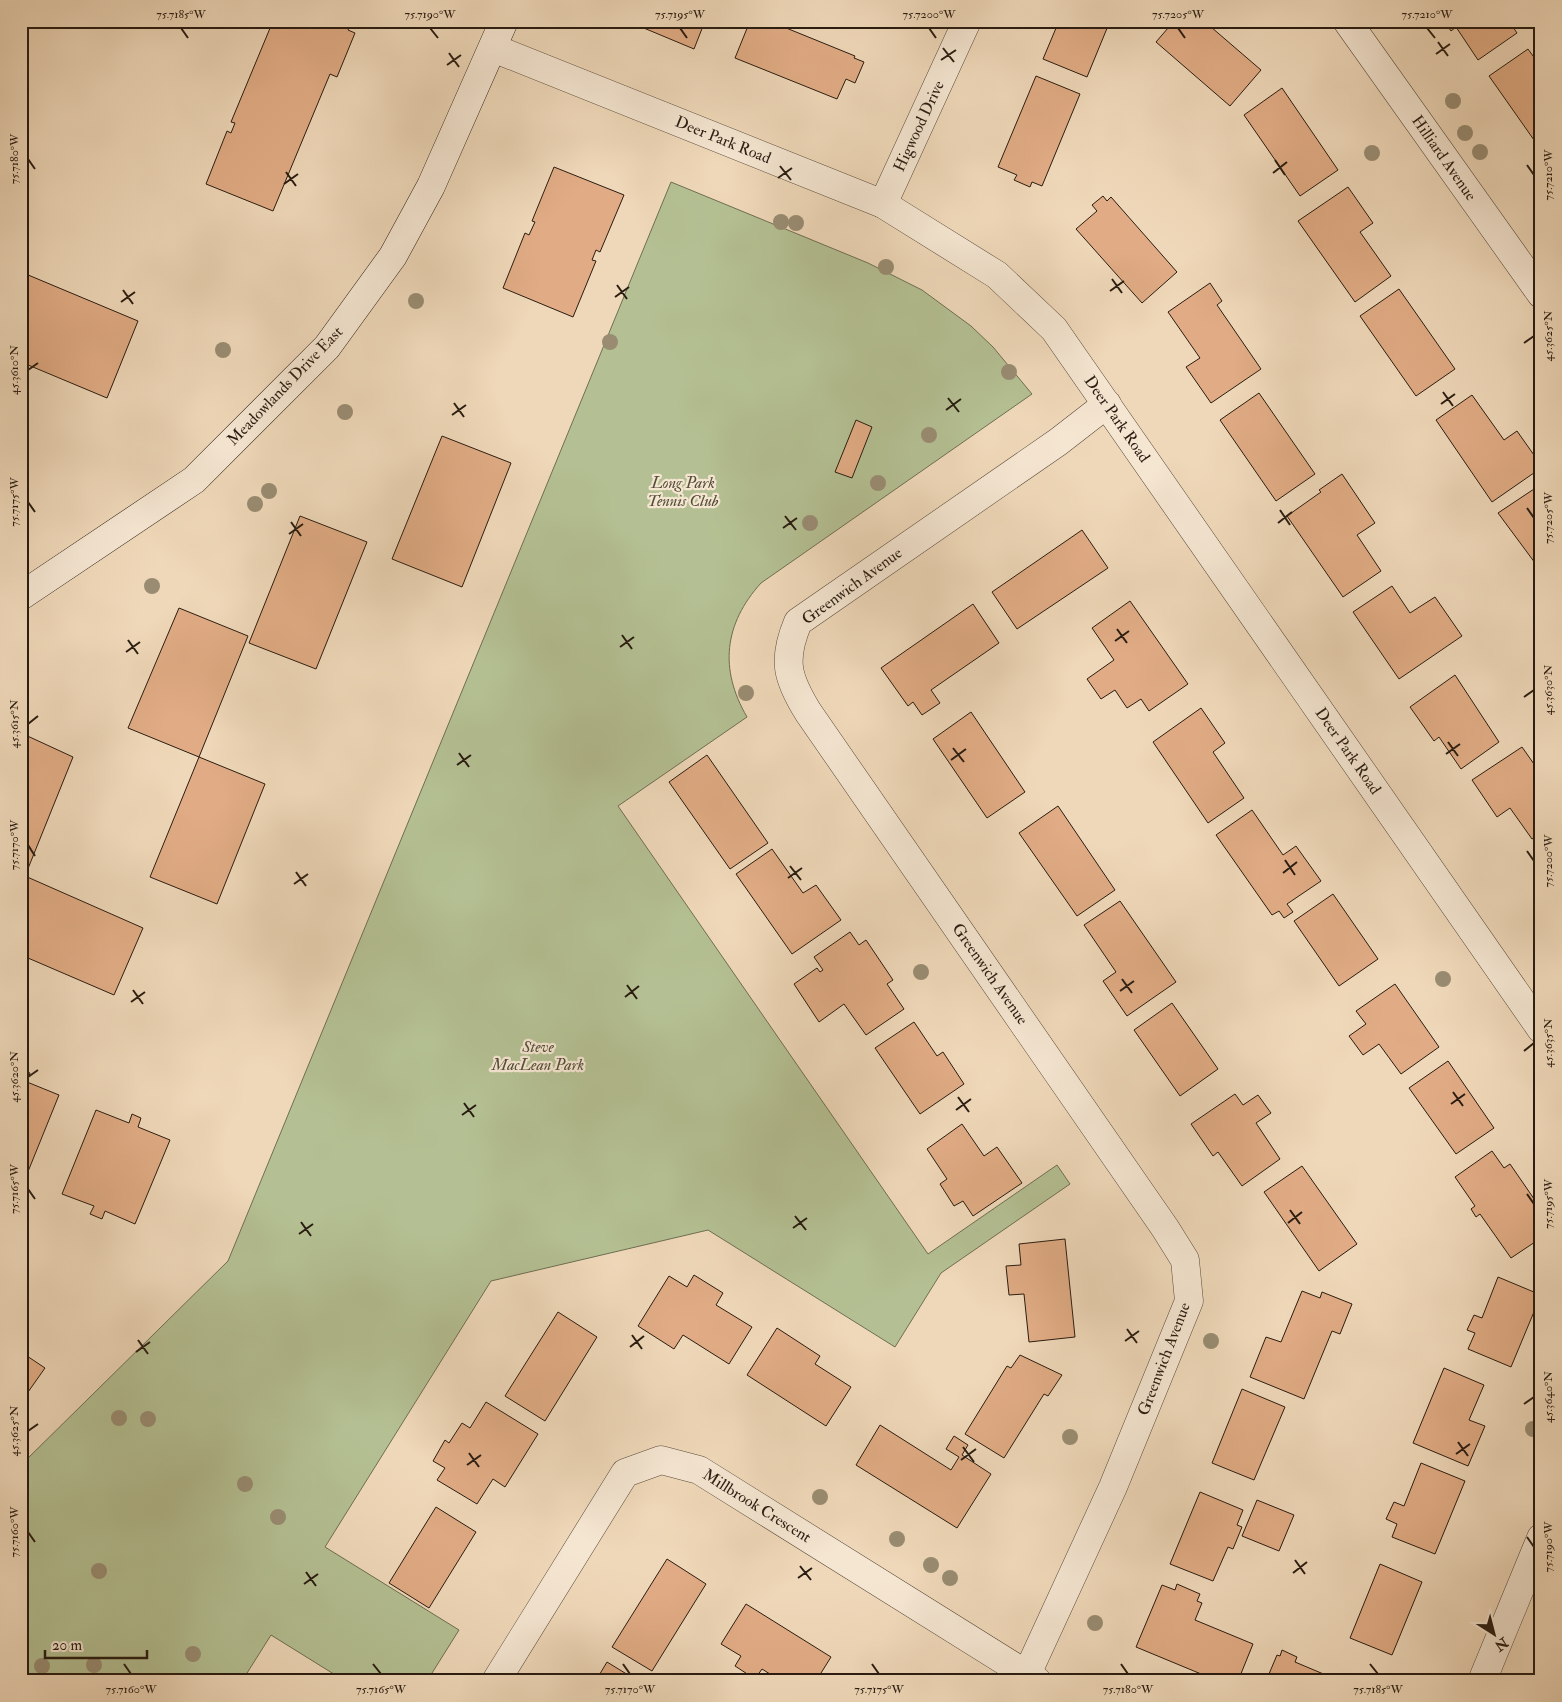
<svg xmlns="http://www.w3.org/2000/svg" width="1562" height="1702" viewBox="0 0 1562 1702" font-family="'IM FELL Double Pica',serif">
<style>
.green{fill:#b4c093;stroke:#6e6e52}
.building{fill:#e1ac85;stroke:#291c11}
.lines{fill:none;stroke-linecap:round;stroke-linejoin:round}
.street-casing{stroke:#5a4b3b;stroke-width:29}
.secondary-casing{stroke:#291c11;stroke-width:29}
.street{stroke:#f5e6d2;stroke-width:28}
.secondary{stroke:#f5e6d2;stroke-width:28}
.tree{fill:#998c72}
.ticks{fill:none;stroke:#291c11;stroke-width:2}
.labels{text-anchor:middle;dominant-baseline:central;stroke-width:4.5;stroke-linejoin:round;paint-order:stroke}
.street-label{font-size:16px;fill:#291c11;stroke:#f5e6d2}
.park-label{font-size:16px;font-style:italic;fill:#534d38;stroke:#f5e6d2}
.neatline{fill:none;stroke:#291c11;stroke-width:2}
.ticks-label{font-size:12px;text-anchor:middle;fill:#291c11}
</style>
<rect width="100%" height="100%" fill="#efd8b9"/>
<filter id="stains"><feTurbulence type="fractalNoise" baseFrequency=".004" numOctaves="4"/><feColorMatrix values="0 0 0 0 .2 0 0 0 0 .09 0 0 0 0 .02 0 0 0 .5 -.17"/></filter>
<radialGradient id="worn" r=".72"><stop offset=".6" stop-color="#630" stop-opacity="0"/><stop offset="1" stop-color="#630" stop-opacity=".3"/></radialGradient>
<path class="green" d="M671 182 868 263 922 290 971 326 993 347 1032 394 761 583C724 624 719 669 747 717L618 806 928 1254 1057 1165 1070 1184 941 1273 895 1347 708 1230 491 1281 325 1547 459 1630 427 1681H345L271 1635 242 1681H21V1465L228 1261Z"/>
<g class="building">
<path d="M273 21H352L348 30 355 33 337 77 330 74 273 211 206 184 227 131 231 133 235 123 231 122Z"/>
<path d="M627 21H705L694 49Z"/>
<path d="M750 21H769L855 56 854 58 864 62 855 83 846 79 837 99 735 58Z"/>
<path d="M1059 21H1110L1087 77 1043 59Z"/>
<path d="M1174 21H1204L1261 70 1230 106 1156 42Z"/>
<path d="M1444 21H1509L1517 33 1478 60 1456 27 1451 31Z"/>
<path d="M1528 49 1541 67V150L1489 76Z"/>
<path d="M1036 76 1080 94 1042 186 1032 182 1030 187 1014 180 1017 175 998 167Z"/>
<path d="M1282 88 1338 170 1300 196 1244 115Z"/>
<path d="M554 167 624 195 600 252 596 250 592 260 596 261 573 317 503 288 525 233 529 235 535 222 532 221Z"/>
<path d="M1348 187 1373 223 1360 232 1391 276 1355 302 1298 221Z"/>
<path d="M1103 196 1107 201 1111 197 1177 272 1142 303 1076 229 1097 211 1092 205Z"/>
<path d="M21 272 138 321 107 398 21 362Z"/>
<path d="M1210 283 1222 301 1217 305 1261 369 1211 403 1186 367 1200 358 1168 312Z"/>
<path d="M1399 289 1455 369 1416 396 1360 316Z"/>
<path d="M1259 393 1315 474 1276 501 1220 420Z"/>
<path d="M1472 395 1504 440 1517 431 1541 465V468L1492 502 1436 420Z"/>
<path d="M856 420 872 427 852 478 835 472Z"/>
<path d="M442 436 511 463 462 587 392 559Z"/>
<path d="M1342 474 1375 523 1357 535 1381 571 1343 597 1287 516 1321 492 1319 490Z"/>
<path d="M1540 485 1541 486V571L1498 513Z"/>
<path d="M300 516 367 542 316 669 249 643Z"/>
<path d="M1082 530 1108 568 1017 629 992 592Z"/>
<path d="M1392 586 1410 613 1435 597 1462 636 1399 679 1353 612Z"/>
<path d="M1130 601 1188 684 1149 711 1141 699 1127 708 1115 690 1101 699 1087 679 1114 660 1092 628Z"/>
<path d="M973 604 999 643 931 690 940 703 922 715 913 702 908 706 881 668Z"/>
<path d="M179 608 248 636 199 757 128 728Z"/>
<path d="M1455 675 1499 742 1461 769 1439 737 1434 741 1410 707Z"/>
<path d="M1201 708 1225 743 1213 752 1244 798 1208 823 1153 742Z"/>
<path d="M971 712 1025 792 987 818 933 739Z"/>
<path d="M21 733 73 757 25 876 21 875Z"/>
<path d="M1522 747 1541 774V833L1532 839 1510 808 1497 817 1472 780Z"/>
<path d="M707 755 768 843 730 869 669 782Z"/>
<path d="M199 757 265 784 217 904 150 877Z"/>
<path d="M1058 806 1115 890 1077 916 1019 833Z"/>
<path d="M1252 810 1283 855 1296 846 1321 881 1287 904 1293 912 1284 918 1279 911 1272 915 1216 835Z"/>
<path d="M772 849 803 893 816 885 841 920 792 954 736 874Z"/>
<path d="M25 876 143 928 114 995 21 955V885Z"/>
<path d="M1333 894 1378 959 1339 986 1294 921Z"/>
<path d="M1120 901 1176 982 1127 1016 1103 981 1116 972 1084 925Z"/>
<path d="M850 932 859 945 866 940 893 980 887 984 904 1009 866 1035 844 1004 819 1022 794 984 817 968 820 972 823 970 814 957Z"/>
<path d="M1395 984 1439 1047 1401 1074 1379 1044 1363 1055 1349 1036 1366 1024 1356 1011Z"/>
<path d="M1172 1003 1218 1069 1180 1096 1134 1030Z"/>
<path d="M914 1022 937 1056 943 1052 964 1084 920 1114 875 1048Z"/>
<path d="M1448 1061 1494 1128 1456 1154 1409 1088Z"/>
<path d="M21 1069 30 1073 27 1082 59 1095 25 1179 21 1177Z"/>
<path d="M1235 1094 1243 1105 1258 1095 1271 1113 1256 1123 1280 1159 1242 1186 1218 1152 1213 1156 1191 1124Z"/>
<path d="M96 1110 129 1123 132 1114 141 1118 138 1127 170 1140 135 1224 105 1211 102 1219 90 1214 94 1206 62 1194Z"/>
<path d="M962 1124 984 1156 997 1147 1022 1183 973 1216 963 1201 954 1206 940 1184 947 1179 927 1149Z"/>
<path d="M1492 1151 1504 1168 1510 1164 1541 1209V1238L1511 1258 1480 1214 1476 1217 1471 1209 1475 1206 1455 1177Z"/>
<path d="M1302 1166 1357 1244 1319 1271 1264 1192Z"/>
<path d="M1065 1239 1075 1337 1029 1342 1024 1294 1009 1295 1006 1266 1021 1265 1019 1244Z"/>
<path d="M694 1275 723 1293 716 1305 752 1327 729 1364 683 1335 674 1349 638 1326 669 1276 687 1287Z"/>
<path d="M1498 1277 1541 1295 1511 1367 1468 1349 1475 1333 1467 1330 1474 1315 1482 1318Z"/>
<path d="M1302 1291 1320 1298 1322 1292 1352 1304 1340 1334 1332 1331 1304 1399 1250 1377 1266 1337 1281 1342Z"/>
<path d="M558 1312 597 1337 545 1421 505 1396Z"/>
<path d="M777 1328 820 1356 815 1364 851 1387 826 1426 747 1375Z"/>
<path d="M21 1352 45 1368 21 1402Z"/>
<path d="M1020 1355 1062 1375 1048 1396 1044 1394 1004 1458 965 1434 1007 1366 1011 1368Z"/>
<path d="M1444 1368 1484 1385 1469 1420 1485 1426 1468 1466 1413 1443Z"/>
<path d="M1242 1389 1285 1407 1254 1480 1212 1463Z"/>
<path d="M486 1402 538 1434 505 1487 493 1479 477 1504 437 1480 445 1468 433 1461 445 1440 449 1443 462 1423 470 1428Z"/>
<path d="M880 1425 951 1470 959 1457 946 1449 954 1436 968 1445 962 1455 991 1474 957 1528 856 1465Z"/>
<path d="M1421 1463 1465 1481 1435 1554 1392 1537 1397 1524 1386 1519 1394 1502 1404 1506Z"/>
<path d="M1200 1492 1243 1510 1237 1525 1242 1527 1233 1549 1228 1547 1213 1581 1170 1564Z"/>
<path d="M1257 1500 1294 1515 1279 1551 1242 1536Z"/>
<path d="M436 1507 476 1532 429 1608 389 1583Z"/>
<path d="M667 1559 706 1584 652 1671 612 1647Z"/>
<path d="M1380 1564 1422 1582 1392 1655 1350 1638Z"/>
<path d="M1177 1584 1200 1594 1197 1601 1202 1603 1195 1620 1253 1644 1238 1681H1218L1136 1647 1162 1585 1175 1590Z"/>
<path d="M746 1604 831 1657 816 1681H781L762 1669 755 1679 735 1666 741 1656 721 1644Z"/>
<path d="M1282 1650 1297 1657 1295 1662 1340 1681H1266L1277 1655 1280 1656Z"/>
<path d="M607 1662 638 1681H591L595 1675 598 1677Z"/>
</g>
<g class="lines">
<defs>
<g id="street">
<path d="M1347 21 1541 294"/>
<path d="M493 48 883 204 997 275 1054 329 1541 1029"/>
<path d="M883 204 967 21"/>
<path d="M1027 1674 1113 1487 1189 1301 1185 1260 1165 1228 808 712C787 678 782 660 798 622L1058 442 1107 404"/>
<path d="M496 1681 625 1473 661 1460 699 1470 1037 1681"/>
<path d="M1482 1681 1541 1538"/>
</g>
<path id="secondary" d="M21 596 194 480 327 347 393 256 431 186 504 21"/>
</defs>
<use href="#street" class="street-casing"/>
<use href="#secondary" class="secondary-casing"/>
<use href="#street" class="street"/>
<use href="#secondary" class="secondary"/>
</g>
<g class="tree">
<circle cx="1453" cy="101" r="8"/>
<circle cx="1465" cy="133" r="8"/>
<circle cx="1480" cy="152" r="8"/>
<circle cx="1372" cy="153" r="8"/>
<circle cx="781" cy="222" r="8"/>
<circle cx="796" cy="223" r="8"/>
<circle cx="886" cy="267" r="8"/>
<circle cx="416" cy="301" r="8"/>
<circle cx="610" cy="342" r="8"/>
<circle cx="223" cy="350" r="8"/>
<circle cx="1009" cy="372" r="8"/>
<circle cx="345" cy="412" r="8"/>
<circle cx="929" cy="435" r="8"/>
<circle cx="878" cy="483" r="8"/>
<circle cx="269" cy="491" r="8"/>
<circle cx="255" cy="504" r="8"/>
<circle cx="810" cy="523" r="8"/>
<circle cx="152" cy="586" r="8"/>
<circle cx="746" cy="693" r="8"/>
<circle cx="921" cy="972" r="8"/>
<circle cx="1443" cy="979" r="8"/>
<circle cx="1211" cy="1341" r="8"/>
<circle cx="119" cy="1418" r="8"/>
<circle cx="148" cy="1419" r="8"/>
<circle cx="1533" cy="1429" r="8"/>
<circle cx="1070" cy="1437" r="8"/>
<circle cx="245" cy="1484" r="8"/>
<circle cx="820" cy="1497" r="8"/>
<circle cx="278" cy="1517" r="8"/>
<circle cx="897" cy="1539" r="8"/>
<circle cx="931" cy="1565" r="8"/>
<circle cx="99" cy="1571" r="8"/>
<circle cx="950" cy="1578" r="8"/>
<circle cx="1095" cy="1623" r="8"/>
<circle cx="193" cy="1654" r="8"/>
<circle cx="94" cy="1665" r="8"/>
<circle cx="42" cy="1666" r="8"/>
</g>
<path class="ticks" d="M181 28 188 38M430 28 438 38M680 28 687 38M929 28 936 38M1178 28 1185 38M1427 28 1435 38M1438 42 1448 56M943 48 954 62M449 53 459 67M1436 54 1450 44M941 60 956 50M447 65 461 55M28 159 35 169M1275 160 1285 175M1527 165 1534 175M780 166 791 180M286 172 296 186M1273 173 1287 162M778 178 792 168M284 184 298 174M1112 279 1122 293M617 285 627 299M123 290 133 304M1110 291 1124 281M615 297 629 287M121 302 135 292M1524 343 1534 336M28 370 38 363M1443 392 1453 406M948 398 959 412M454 403 464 417M1441 404 1455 394M946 410 961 399M452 415 466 405M28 502 35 512M1527 508 1534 518M1280 510 1290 525M785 516 796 530M291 522 301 536M1278 523 1292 512M783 528 797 518M289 534 303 524M1117 629 1127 643M622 635 632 649M128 640 138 654M1115 641 1129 631M620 647 634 637M126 652 140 642M1524 697 1534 690M28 724 38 716M1448 742 1458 756M953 748 964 762M459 753 469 767M1446 754 1460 744M951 760 966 749M457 765 471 755M28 845 35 856M1527 851 1534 861M1285 860 1295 875M790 866 801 880M296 872 306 886M1283 873 1297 862M788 878 802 868M294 884 308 874M1122 979 1132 993M627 985 637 999M133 990 143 1004M1120 991 1134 981M625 997 639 986M131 1002 145 992M1524 1051 1534 1043M28 1077 38 1070M1453 1092 1463 1106M958 1097 969 1112M464 1103 474 1117M1451 1104 1465 1094M956 1110 971 1099M462 1115 476 1105M28 1189 35 1199M1527 1194 1534 1204M1290 1210 1300 1224M795 1216 806 1230M301 1222 311 1236M1288 1223 1302 1212M793 1228 807 1218M299 1234 313 1224M1127 1329 1137 1343M632 1335 642 1349M138 1340 148 1354M1125 1341 1139 1331M630 1347 644 1336M136 1352 150 1342M1524 1404 1534 1397M28 1431 38 1424M1458 1442 1468 1456M963 1447 974 1462M469 1453 479 1467M1456 1454 1470 1444M961 1460 976 1449M467 1465 481 1455M28 1532 35 1542M1527 1537 1534 1547M1295 1560 1305 1574M800 1566 811 1580M306 1572 316 1586M1293 1573 1307 1562M798 1578 812 1568M304 1584 318 1574M124 1664 131 1674M373 1664 381 1674M623 1664 630 1674M872 1664 879 1674M1121 1664 1128 1674M1370 1664 1378 1674"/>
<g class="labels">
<g class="street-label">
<text transform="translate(919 126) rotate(-65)">Higwood Drive</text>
<text transform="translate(723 140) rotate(22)">Deer Park Road</text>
<text transform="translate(1444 158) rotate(55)">Hilliard Avenue</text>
<text transform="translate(285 386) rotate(-46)">Meadowlands Drive East</text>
<text transform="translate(1117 419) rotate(55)">Deer Park Road</text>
<text transform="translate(852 586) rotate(-36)">Greenwich Avenue</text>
<text transform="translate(1348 751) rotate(55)">Deer Park Road</text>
<text transform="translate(990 974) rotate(55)">Greenwich Avenue</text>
<text transform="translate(1164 1359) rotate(-69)">Greenwich Avenue</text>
<text transform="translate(757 1506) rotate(32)">Millbrook Crescent</text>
</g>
<g class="park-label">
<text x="683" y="483">Long Park<tspan x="683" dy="18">Tennis Club</tspan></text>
<text x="538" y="1047">Steve<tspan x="538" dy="18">MacLean Park</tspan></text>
</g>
</g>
<rect width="1562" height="1702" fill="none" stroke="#efd8b9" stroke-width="55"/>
<g transform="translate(1494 1634) rotate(144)" stroke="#f5e6d2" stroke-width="4" paint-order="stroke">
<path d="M0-4L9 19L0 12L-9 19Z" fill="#291c11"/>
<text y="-8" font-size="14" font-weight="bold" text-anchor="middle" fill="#291c11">N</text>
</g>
<path d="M45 1650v8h102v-8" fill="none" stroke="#291c11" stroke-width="2.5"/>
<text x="52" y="1650" font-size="15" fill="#291c11" stroke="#f5e6d2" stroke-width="4" paint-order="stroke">20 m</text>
<rect x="28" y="28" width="1506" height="1646" class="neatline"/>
<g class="ticks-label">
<text x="181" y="18">75.7185°W</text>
<text x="430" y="18">75.7190°W</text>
<text x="680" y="18">75.7195°W</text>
<text x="929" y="18">75.7200°W</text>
<text x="1178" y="18">75.7205°W</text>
<text x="1427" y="18">75.7210°W</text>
<text transform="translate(14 159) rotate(-90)" y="4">75.7180°W</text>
<text transform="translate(1548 175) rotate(-90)" y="4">75.7210°W</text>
<text transform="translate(1548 336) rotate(-90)" y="4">45.3625°N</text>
<text transform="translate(14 370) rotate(-90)" y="4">45.3610°N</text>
<text transform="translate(14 502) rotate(-90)" y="4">75.7175°W</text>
<text transform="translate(1548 518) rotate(-90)" y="4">75.7205°W</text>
<text transform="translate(1548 690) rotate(-90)" y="4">45.3630°N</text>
<text transform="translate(14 724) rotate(-90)" y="4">45.3615°N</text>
<text transform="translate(14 845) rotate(-90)" y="4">75.7170°W</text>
<text transform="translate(1548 861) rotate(-90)" y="4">75.7200°W</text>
<text transform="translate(1548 1043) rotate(-90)" y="4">45.3635°N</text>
<text transform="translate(14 1077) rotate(-90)" y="4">45.3620°N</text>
<text transform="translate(14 1189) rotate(-90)" y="4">75.7165°W</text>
<text transform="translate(1548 1204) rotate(-90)" y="4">75.7195°W</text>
<text transform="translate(1548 1397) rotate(-90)" y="4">45.3640°N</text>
<text transform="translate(14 1431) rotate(-90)" y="4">45.3625°N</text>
<text transform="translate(14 1532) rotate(-90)" y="4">75.7160°W</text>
<text transform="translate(1548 1547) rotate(-90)" y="4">75.7190°W</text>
<text x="131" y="1693">75.7160°W</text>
<text x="381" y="1693">75.7165°W</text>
<text x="630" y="1693">75.7170°W</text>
<text x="879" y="1693">75.7175°W</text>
<text x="1128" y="1693">75.7180°W</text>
<text x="1378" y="1693">75.7185°W</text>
</g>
<rect width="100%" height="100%" filter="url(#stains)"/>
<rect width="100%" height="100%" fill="url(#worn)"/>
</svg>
